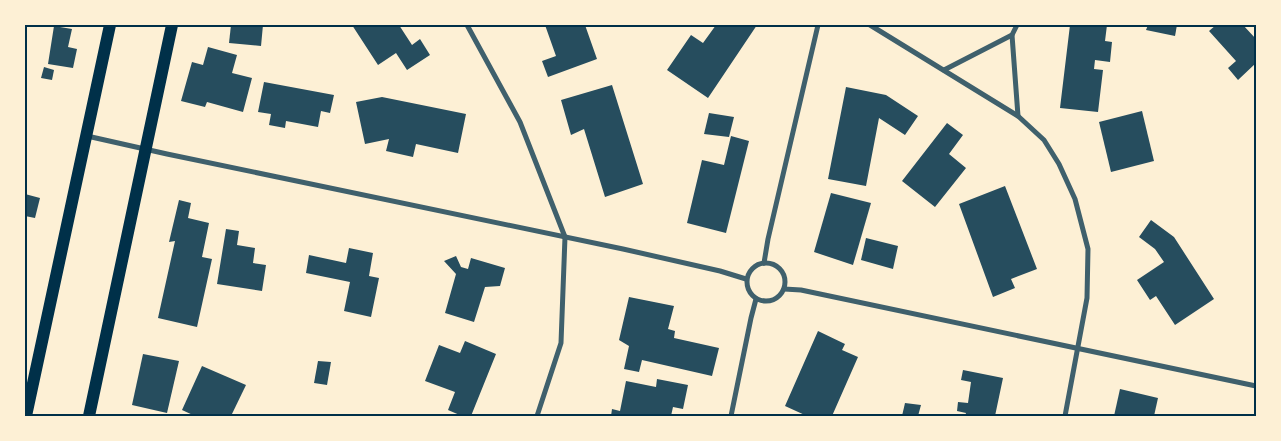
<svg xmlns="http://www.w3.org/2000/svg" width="1281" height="441" viewBox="0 0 1281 441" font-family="'Alegreya Sans',sans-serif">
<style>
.building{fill:#264d5e}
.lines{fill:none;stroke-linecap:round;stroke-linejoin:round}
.minor{stroke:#3f606c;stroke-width:5}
.primary{stroke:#003049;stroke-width:12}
.neatline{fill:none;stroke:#003049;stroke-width:2}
</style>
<rect width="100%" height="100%" fill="#fdf0d5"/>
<g class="building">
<path d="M231 25H263L261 46 229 43Z"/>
<path d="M352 25H399L412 45 420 39 430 55 407 70 396 53 378 65Z"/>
<path d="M545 25H585L597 59 548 77 542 61 556 56Z"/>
<path d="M716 25H757L708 98 667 70 691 35 703 43Z"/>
<path d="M1070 25H1107L1105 41 1112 42 1110 62 1095 60 1094 69 1103 70 1098 112 1060 108Z"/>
<path d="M1148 25H1177L1175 36 1146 30Z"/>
<path d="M1216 25H1243L1256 39V63L1238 80 1228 68 1236 61 1209 31Z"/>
<path d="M54 26 72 29 68 47 77 49 73 68 48 64Z"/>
<path d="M208 47 237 55 232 73 252 78 243 112 207 102 205 107 181 101 192 62 203 65Z"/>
<path d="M44 67 54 70 52 80 41 78Z"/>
<path d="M264 82 334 95 330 113 321 111 318 127 286 121 285 128 269 125 271 114 258 112Z"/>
<path d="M612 85 643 184 605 197 584 129 571 135 561 100Z"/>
<path d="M846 87 886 95 918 116 905 135 879 118 866 186 828 179Z"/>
<path d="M382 97 466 114 458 153 416 144 413 157 386 151 389 139 365 144 356 102Z"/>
<path d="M1142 111 1154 161 1111 172 1099 122Z"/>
<path d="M709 113 734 117 729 137 704 134Z"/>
<path d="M947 123 963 135 949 154 966 168 935 207 902 181Z"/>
<path d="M731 136 749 141 726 233 687 223 702 160 724 165Z"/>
<path d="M1005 186 1037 269 1011 279 1015 288 993 297 959 204Z"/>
<path d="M831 193 871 203 853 265 814 252Z"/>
<path d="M25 194 40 198 35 218 25 216Z"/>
<path d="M179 200 191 203 188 218 209 223 202 257 212 259 197 327 158 318 175 241 169 242Z"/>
<path d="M1151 220 1174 237 1214 299 1175 325 1156 296 1150 300 1137 280 1164 262 1155 249 1139 237Z"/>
<path d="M226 229 239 231 237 245 255 248 253 263 266 265 262 291 217 284Z"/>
<path d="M866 238 898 246 893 269 861 260Z"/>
<path d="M349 248 373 253 369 276 379 278 371 317 344 311 350 282 306 273 309 255 346 263Z"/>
<path d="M456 256 461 267 468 269 471 258 505 268 500 286 485 287 474 322 445 313 456 274 444 261Z"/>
<path d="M629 297 674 306 668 329 675 331 674 338 719 348 712 376 642 360 639 372 624 369 629 346 619 340Z"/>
<path d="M818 331 845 344 842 350 858 357 832 416H807L785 406Z"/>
<path d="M465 341 496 354 471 416H462L448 410 455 392 425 381 439 345 460 353Z"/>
<path d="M143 354 179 361 167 413 132 405Z"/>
<path d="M318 361 331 362 327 385 314 383Z"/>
<path d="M202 366 246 385 231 416H195L182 410Z"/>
<path d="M963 370 1003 378 995 416H965L966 413 957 411 958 402 968 403 971 382 961 380Z"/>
<path d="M657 379 688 385 683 409 673 407 671 416H611L612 409 620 411 626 381 656 387Z"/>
<path d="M1120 389 1158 398 1154 416H1114Z"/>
<path d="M905 403 921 405 918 416H902Z"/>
</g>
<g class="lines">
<g class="minor">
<path d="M467 25 520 122 565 237 561 343 537 416"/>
<path d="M870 25 1018 116 1044 140 1059 164 1075 199 1088 249 1087 298 1065 416"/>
<path d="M1012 35 1018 116"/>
<path d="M944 70 1012 35 1017 25"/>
<path d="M87 136 167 154 623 249 720 271 746 279"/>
<circle cx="766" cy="282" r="19"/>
<path d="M764 263 768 239 818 25"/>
<path d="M784 289 801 290 1256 386"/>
<path d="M731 416 751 318 756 299"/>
</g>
<g class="primary">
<path d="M26 416 110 25"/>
<path d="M89 416 172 25"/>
</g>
</g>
<rect width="1281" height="441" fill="none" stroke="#fdf0d5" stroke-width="52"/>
<rect x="26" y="26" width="1229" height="389" class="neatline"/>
</svg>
